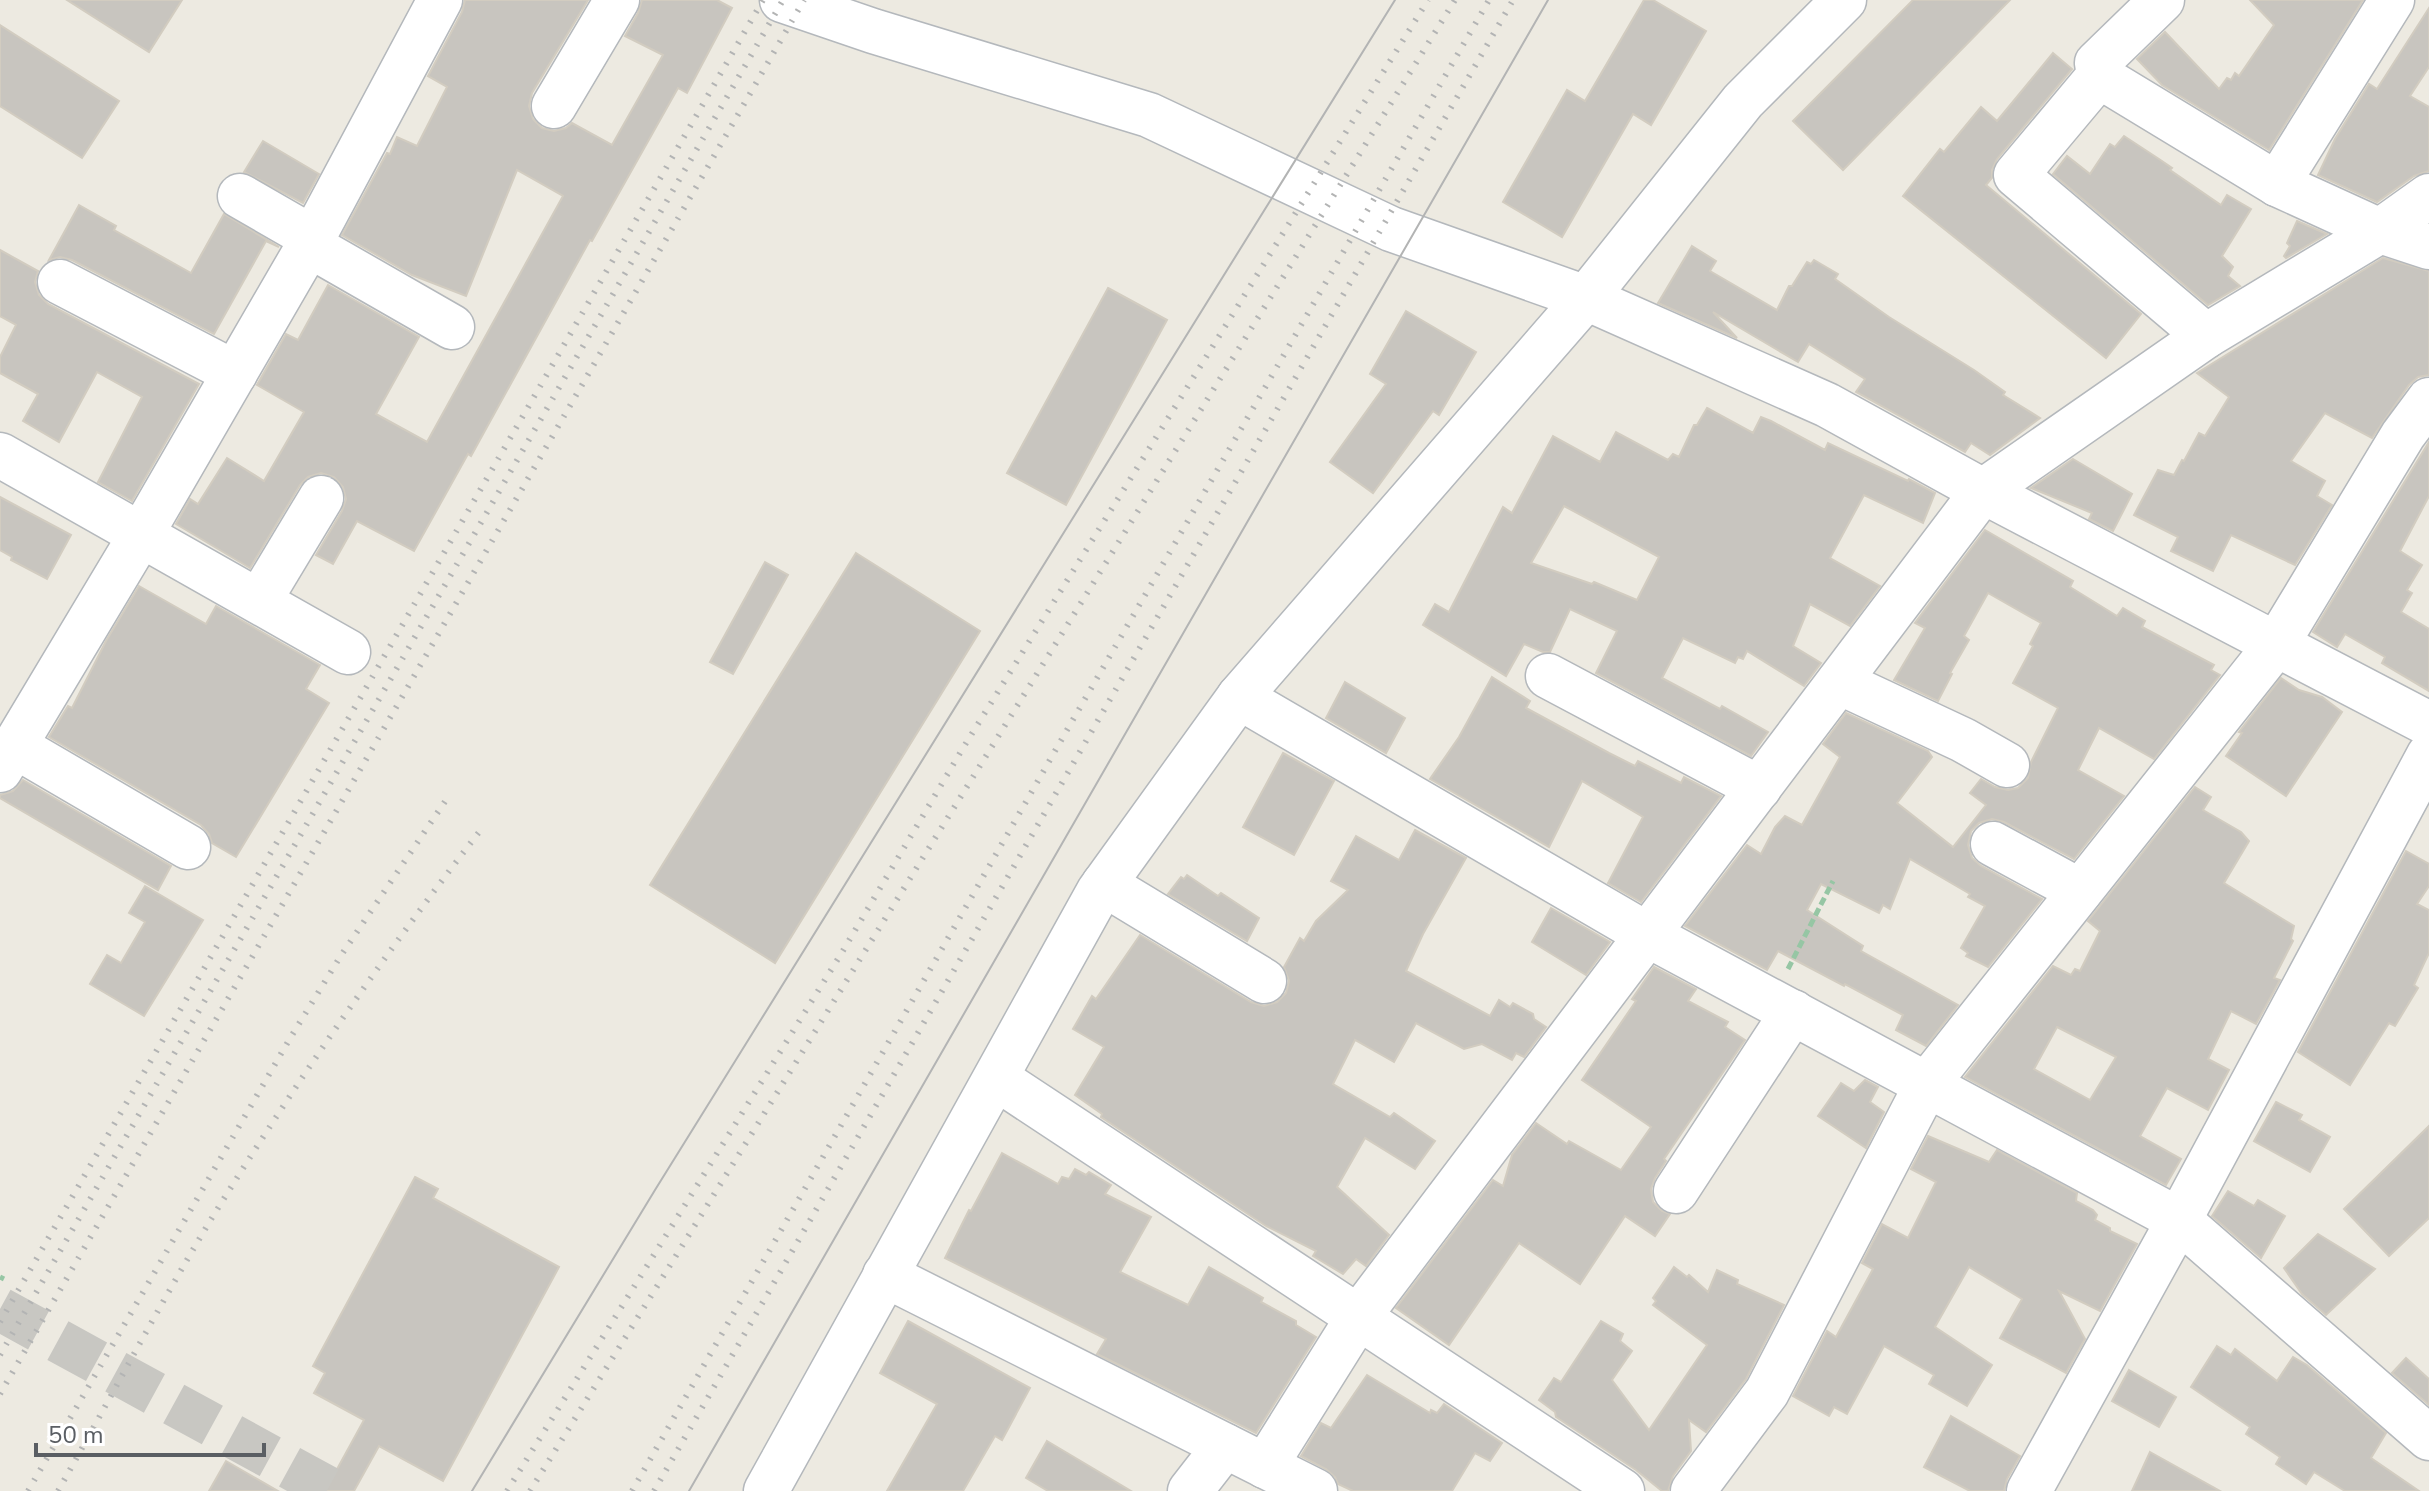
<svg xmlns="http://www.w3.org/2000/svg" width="2429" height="1491" viewBox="0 0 2429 1491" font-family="'Nunito Sans',sans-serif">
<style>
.building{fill:#c8c5bf;stroke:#d2ccc0;stroke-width:2;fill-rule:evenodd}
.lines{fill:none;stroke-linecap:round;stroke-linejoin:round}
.minor-tunnel{stroke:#c8c7c2;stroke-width:44;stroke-dasharray:44 22;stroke-linecap:butt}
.minor-casing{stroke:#b4b8bc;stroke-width:47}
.path{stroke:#96c6a4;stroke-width:5;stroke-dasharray:8 4;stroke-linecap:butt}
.minor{stroke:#fff;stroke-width:44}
.tram{stroke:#b3b4b4;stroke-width:2}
.rail{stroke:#b3b4b4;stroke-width:6;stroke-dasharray:2 10;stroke-linecap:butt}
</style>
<rect width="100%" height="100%" fill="#edeae1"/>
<g class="building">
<path d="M67 0H182L149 52Z"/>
<path d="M465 0H588L532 93 529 106 533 119 542 128 554 131 566 128 572 123 612 145 663 55 625 36 638 13 642 0H717L732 8 687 93 678 88 592 241 590 240 471 456 468 454 414 551 357 521 333 564 316 555 342 511 346 499 343 487 334 477 321 473 308 477 300 485 250 568 176 524 190 499 198 504 227 458 264 481 304 412 257 385 286 334 298 340 328 285 419 337 376 414 427 442 563 196 517 170 466 296 412 275 342 235 387 153 390 154 397 137 417 146 447 87 428 76 462 12Z"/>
<path d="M1644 0H1653L1706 31 1651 125 1633 114 1562 237 1503 202 1567 90 1585 101Z"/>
<path d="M1913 0H2010L1843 170 1793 121Z"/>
<path d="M2250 0H2363L2269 150 2162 85 2137 59 2165 32 2219 89 2227 78 2231 80 2235 73 2239 76 2274 25Z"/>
<path d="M2429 8V67L2410 96 2429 107V171L2414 176 2377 202 2318 175 2335 139 2369 84 2377 89Z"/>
<path d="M0 25 119 101 82 158 0 106Z"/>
<path d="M2053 53 2072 69 1997 159 1992 170V178L1986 185 2141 314 2106 358 1903 196 1940 149 1944 152 1981 107 1997 121Z"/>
<path d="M2124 136 2159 159 2172 168 2170 170 2221 205 2227 195 2251 209 2222 256 2233 267 2228 276 2240 286 2208 305 2053 174 2067 156 2090 174 2110 144 2115 147Z"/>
<path d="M263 141 319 174 303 203 244 172Z"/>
<path d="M79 205 116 226 114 230 191 273 224 214 279 247 266 241 214 334 72 260 60 257 49 260Z"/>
<path d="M2297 221 2327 234 2286 258 2284 256 2290 246 2287 243Z"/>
<path d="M1692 246 1716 261 1710 271 1777 310 1789 286H1792L1807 262 1811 264 1814 260 1838 274 1835 279 1889 317 1974 370 2005 392 2003 395 2040 418 1990 455 1971 443 1965 452 1856 392 1865 379 1809 344 1798 362 1713 312 1737 338 1658 303Z"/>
<path d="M0 250 38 271 35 282 39 295 48 304 199 384 132 501 98 482 142 397 97 372 59 442 23 421 38 394 0 373V357L16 325 0 316Z"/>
<path d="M2383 258 2429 271V375L2418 377 2409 385 2372 438 2325 413 2291 461 2325 481 2317 496 2332 505 2295 565 2231 535 2213 571 2171 551 2178 537 2134 515 2158 470 2174 475 2182 460 2184 461 2199 433 2205 436 2229 397 2197 373Z"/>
<path d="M1108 288 1167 320 1066 505 1007 473Z"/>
<path d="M1406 311 1476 352 1439 415 1433 411 1373 493 1330 462 1386 384 1370 374Z"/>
<path d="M1707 408 1753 433 1761 417 1771 421 1825 450 1828 443 1908 481 1909 479 1935 493 1923 523 1864 495 1830 558 1880 586 1850 626 1810 604 1793 646 1821 663 1804 686 1747 651 1743 659 1738 657 1735 663 1683 638 1662 678 1720 709 1722 706 1768 732 1751 756 1596 673 1617 631 1570 609 1550 652H1543L1524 644 1506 676 1423 625 1435 604 1449 612 1503 507 1512 513 1553 436 1600 462 1616 432 1668 460 1673 454 1679 457 1694 425H1697ZM1564 506 1659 557 1637 600 1594 582 1592 584 1531 563Z"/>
<path d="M2429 442V496L2400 551 2422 565 2407 590 2412 593 2401 612 2429 629V691L2382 663 2385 657 2345 634 2337 647 2313 632Z"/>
<path d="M2073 459 2132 494 2113 531 2089 519 2092 513 2031 488Z"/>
<path d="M0 497 71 535 47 579 11 560 12 557 0 550Z"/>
<path d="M1985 530 2073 581 2070 587 2117 616 2123 608 2145 621 2142 627 2214 665 2211 670 2220 675 2154 759 2099 728 2078 770 2124 796 2074 859 2004 822 1992 819 1979 823 1971 831 1968 845 1972 858 1981 866 2042 899 1988 967 1966 956 1968 953 1961 948 1985 906 1968 897 1970 894 1910 859 1890 909 1883 905 1879 913 1821 884 1807 910 1863 946 1861 951 1958 1005 1926 1046 1896 1030 1903 1015 1845 984 1844 986 1778 951 1767 970 1685 926 1747 845 1761 854 1775 827 1785 816 1802 825 1840 757 1823 744 1846 713 1928 751 1932 757 1897 803 1953 847 1986 805 1970 793 1981 779 1995 787 2008 790 2018 788 2028 778 2031 762 2058 708 2013 683 2033 646 2030 644 2041 623 1988 593 1964 636 1969 640 1950 673 1952 674 1938 701 1894 680 1925 628 1915 623Z"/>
<path d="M856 553 980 631 775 963 650 885Z"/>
<path d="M765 562 788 575 733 674 710 662Z"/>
<path d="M139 586 206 624 216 606 320 665 306 689 329 703 236 857 212 843 209 834 201 825 49 737 68 706 72 708 106 641Z"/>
<path d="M1492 677 1530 701 1526 708 1609 753 1635 766 1638 761 1681 783 1684 777 1721 796 1641 902 1608 883 1643 817 1582 781 1549 847 1430 779 1459 737Z"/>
<path d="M2281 678 2299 690 2322 697 2342 712 2286 796 2226 756 2242 733 2239 732Z"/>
<path d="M1345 682 1405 718 1386 753 1326 718Z"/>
<path d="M1283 753 1334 781 1294 855 1243 827Z"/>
<path d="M23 780 171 866 158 890 0 798V795L13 791Z"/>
<path d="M2195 787 2211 797 2203 810 2241 832 2249 841 2224 883 2294 926 2291 939 2293 941 2274 978 2280 980 2256 1024 2231 1011 2208 1059 2229 1070 2208 1110 2167 1088 2140 1136 2181 1159 2166 1185 1965 1077 2053 966 2071 975 2075 969 2080 971 2100 931 2088 921ZM2057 1027 2116 1057 2090 1100 2034 1069Z"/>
<path d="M1415 830 1466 858 1423 934 1406 971 1490 1016 1499 1000 1510 1007 1513 1003 1533 1014 1534 1019 1546 1027 1524 1057 1516 1053 1512 1060 1482 1044 1464 1049 1416 1023 1394 1062 1355 1040 1333 1084 1390 1117 1394 1113 1435 1141 1415 1169 1365 1138 1337 1187 1389 1235 1366 1266 1356 1259 1343 1274 1313 1256 1316 1251 1266 1226 1101 1117 1102 1114 1075 1095 1104 1047 1073 1029 1092 996 1096 999 1140 935 1251 1002 1264 1006 1277 1002 1286 993 1289 981 1284 967 1300 938 1304 941 1316 921 1348 890 1331 881 1356 836 1399 860Z"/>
<path d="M2406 851 2429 864V886L2417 904 2429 910V953L2414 985 2418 988 2395 1026 2389 1023 2350 1085 2298 1052Z"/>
<path d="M1187 875 1218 896 1221 893 1259 918 1247 941 1168 894 1181 877 1184 879Z"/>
<path d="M145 886 203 920 144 1016 90 984 107 955 121 963 145 922 129 913Z"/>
<path d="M1551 908 1610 942 1586 975 1532 942Z"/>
<path d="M1654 967 1696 989 1688 1001 1728 1022 1725 1027 1745 1040 1664 1159 1666 1161 1655 1178 1651 1189 1653 1202 1662 1211 1670 1214 1655 1236 1625 1216 1580 1284 1519 1243 1449 1345 1396 1308 1493 1180 1503 1186 1512 1155 1536 1123 1567 1144 1569 1141 1621 1170 1651 1127 1582 1080 1636 1001 1632 999Z"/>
<path d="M1865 1080 1878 1087 1870 1102 1884 1112 1866 1148 1818 1116 1841 1083 1854 1091Z"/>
<path d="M2276 1102 2302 1115 2299 1120 2330 1137 2310 1172 2254 1141Z"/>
<path d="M2429 1126V1218L2389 1256 2344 1209Z"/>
<path d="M1928 1136 1989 1162 1997 1150 2077 1193 2076 1201 2093 1210 2097 1215 2095 1220 2110 1228V1231L2137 1244 2100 1311 2059 1291 2085 1339 2066 1373 2000 1338 2022 1299 1969 1267 1935 1327 1992 1365 1967 1406 1929 1384 1934 1375 1884 1346 1847 1414 1834 1407 1829 1416 1793 1396 1827 1331 1836 1337 1873 1269 1862 1263 1882 1224 1908 1238 1936 1182 1911 1169Z"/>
<path d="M1002 1153 1058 1184 1062 1177 1069 1179 1075 1169 1086 1175 1089 1172 1111 1185 1105 1194 1151 1217 1120 1272 1188 1305 1209 1267 1263 1298 1261 1302 1296 1321V1325L1316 1337 1256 1433 1097 1354 1106 1339 945 1258 969 1210 971 1211Z"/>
<path d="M415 1177 438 1189 433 1198 559 1267 443 1481 379 1446 354 1491H325L364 1420 314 1393 325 1373 313 1366Z"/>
<path d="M2228 1191 2254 1206 2258 1200 2285 1216 2261 1258 2212 1216Z"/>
<path d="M2318 1234 2375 1269 2326 1315 2302 1294 2284 1268Z"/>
<path d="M1674 1267 1687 1277 1689 1275 1708 1292 1717 1270 1738 1280 1737 1284 1784 1305 1746 1379 1706 1432 1689 1420 1691 1451 1673 1476 1668 1491H1662L1636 1470 1556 1417 1555 1412 1539 1400 1554 1378 1561 1382 1601 1321 1623 1334 1620 1341 1632 1351 1612 1380 1649 1430 1707 1345 1653 1305 1656 1301 1653 1298Z"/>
<path d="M908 1321 1030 1388 1002 1440 995 1436 963 1491H887L937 1404 880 1373Z"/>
<path d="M2217 1346 2231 1355 2235 1349 2277 1381 2293 1357 2307 1365 2386 1433 2371 1458 2419 1491H2345L2314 1472 2306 1484 2276 1464 2280 1457 2246 1434 2250 1427 2191 1387Z"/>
<path d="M2406 1358 2429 1379V1405L2392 1373Z"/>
<path d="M2129 1370 2176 1397 2159 1427 2112 1401Z"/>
<path d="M1367 1375 1430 1413 1431 1410 1437 1413 1444 1404 1502 1443 1490 1461 1475 1453 1452 1491H1353L1338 1484 1335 1477 1326 1469 1301 1456 1321 1423 1331 1428Z"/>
<path d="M1951 1416 2020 1456 2007 1479 2004 1491H1970L1924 1467Z"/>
<path d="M1047 1441 1131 1491H1048L1026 1478Z"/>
<path d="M2150 1452 2220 1491H2132Z"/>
<path d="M226 1461 278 1491H209Z"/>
</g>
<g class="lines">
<path class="minor-tunnel" d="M0 1309 333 1491"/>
<defs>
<g id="minor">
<path d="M782 0 873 31 1149 115 1391 229 1586 298 1827 405 1994 497 2429 724"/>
<path d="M2162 0 2097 63 2099 76 2016 175 2206 336"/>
<path d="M2099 76 2277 184 2380 231 2429 247"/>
<path d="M554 106 617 0"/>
<path d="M2277 184 2392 0"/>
<path d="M240 196 313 238"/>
<path d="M309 245 452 327"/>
<path d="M60 282 235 373"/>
<path d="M0 455 348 652"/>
<path d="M259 601 321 498"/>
<path d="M1548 676 1759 788"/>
<path d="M1839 682 1963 740 2007 765"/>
<path d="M1239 697 1648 935 2179 1220 2429 1438"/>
<path d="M15 746 188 847"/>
<path d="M0 770 142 533 309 245 440 0"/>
<path d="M1993 844 2080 891"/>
<path d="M1104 884 1264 981"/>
<path d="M996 1078 1622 1491"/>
<path d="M1676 1191 1793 1012"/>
<path d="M885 1275 1315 1491"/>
<path d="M1265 1466 1359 1316 1983 491 2206 336 2380 231 2429 196"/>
<path d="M766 1491 1099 891 1239 697 1586 298 1743 101 1844 0"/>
<path d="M1190 1491 1225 1446"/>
<path d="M1693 1491 1767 1392 1927 1084 2276 645 2403 435 2429 400"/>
<path d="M2029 1491 2179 1220 2429 755"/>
</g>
</defs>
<use href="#minor" class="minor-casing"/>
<g class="path">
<path d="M1788 969 1833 881"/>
<path d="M0 1277 4 1279"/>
</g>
<use href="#minor" class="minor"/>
<g class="tram">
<path d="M472 1491 655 1190 1395 0"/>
<path d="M689 1491 1548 0"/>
</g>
<g class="rail">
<path d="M0 1322 763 0"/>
<path d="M0 1355 783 0"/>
<path d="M0 1394 804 0"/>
<path d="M28 1491 289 1040 340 957 446 800"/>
<path d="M58 1491C109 1401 157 1309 210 1221 294 1085 385 953 483 827"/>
<path d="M507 1491 841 954 963 748 1428 0"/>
<path d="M530 1491 1455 0"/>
<path d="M632 1491 1067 730 1489 0"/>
<path d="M654 1491 1513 0"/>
</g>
</g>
<path d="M36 1443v12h228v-12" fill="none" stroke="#5a5e63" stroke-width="4"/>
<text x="48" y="1443" font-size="24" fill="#5a5e63" stroke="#ffffff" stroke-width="6" paint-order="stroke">50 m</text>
</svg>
